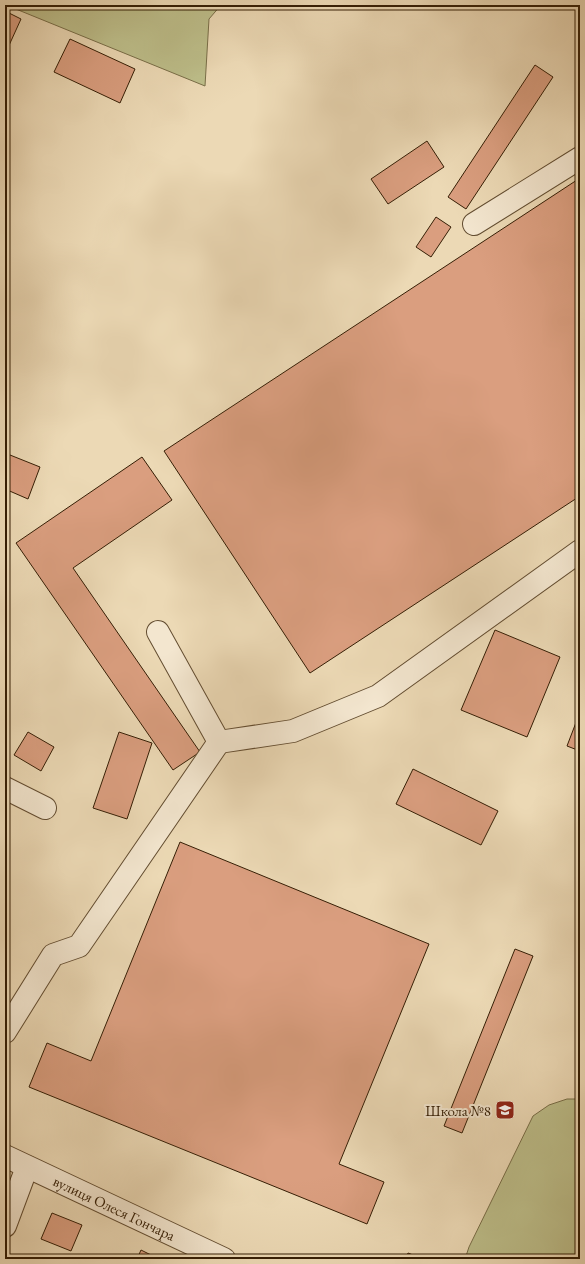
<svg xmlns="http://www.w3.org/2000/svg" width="585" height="1264" viewBox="0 0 585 1264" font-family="'EB Garamond',serif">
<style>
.green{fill:#bdbe8a;stroke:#796e48}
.building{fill:#da9e7f;stroke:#351e05}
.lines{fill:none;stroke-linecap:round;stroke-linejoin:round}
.minor-casing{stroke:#634d31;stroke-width:24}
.minor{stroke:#f3e6cf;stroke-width:22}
.labels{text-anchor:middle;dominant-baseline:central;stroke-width:4;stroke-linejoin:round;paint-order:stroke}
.poi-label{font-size:15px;fill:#351e05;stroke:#f3e6cf;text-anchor:end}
.street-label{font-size:15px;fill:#351e05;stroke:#f3e6cf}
</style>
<rect width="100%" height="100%" fill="#ecd9b5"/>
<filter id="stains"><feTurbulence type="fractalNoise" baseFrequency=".005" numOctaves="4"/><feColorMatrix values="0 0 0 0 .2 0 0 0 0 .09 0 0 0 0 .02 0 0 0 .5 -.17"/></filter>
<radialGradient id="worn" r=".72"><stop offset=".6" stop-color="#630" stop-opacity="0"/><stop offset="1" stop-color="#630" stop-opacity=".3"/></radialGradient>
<g class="green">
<path d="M6 5H221L209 19 205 86Z"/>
<path d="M567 1099H580V1259H465L469 1247 533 1116 549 1105Z"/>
</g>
<g class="building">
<path d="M5 11 21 19 6 52 5 51Z"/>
<path d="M70 39 135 69 120 103 54 72Z"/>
<path d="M535 65 553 77 466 209 448 197Z"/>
<path d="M427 141 444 167 388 204 371 179Z"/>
<path d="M580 178V496L310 673 164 451Z"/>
<path d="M436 217 451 227 431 257 416 247Z"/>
<path d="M5 453 40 467 28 499 5 489Z"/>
<path d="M142 457 172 500 73 568 200 752 173 770 16 543Z"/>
<path d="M495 630 560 657 527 737 461 710Z"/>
<path d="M580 712V751L567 746Z"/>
<path d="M28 732 54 747 41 771 14 755Z"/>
<path d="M119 732 152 743 127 819 93 808Z"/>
<path d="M413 769 498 811 481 845 396 804Z"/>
<path d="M180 842 429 944 339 1164 384 1182 367 1224 29 1087 47 1043 91 1061Z"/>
<path d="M515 949 533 956 462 1133 444 1126Z"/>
<path d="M52 1213 82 1225 71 1251 41 1239Z"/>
<path d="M141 1250 159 1259H137Z"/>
<path d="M408 1253 423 1259H405Z"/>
</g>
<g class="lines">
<defs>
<g id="minor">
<path d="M474 224 580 158"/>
<path d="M219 742 293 731 378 696 580 551"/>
<path d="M5 788 45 808"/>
<path d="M5 1032 53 955 79 946 219 742 158 632"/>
<path id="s1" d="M5 1156 224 1259"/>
<path d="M5 1226 27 1167"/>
</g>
</defs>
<use href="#minor" class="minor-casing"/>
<use href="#minor" class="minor"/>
</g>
<defs>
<symbol id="school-square" viewBox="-11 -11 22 22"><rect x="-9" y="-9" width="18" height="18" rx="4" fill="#8f2418" stroke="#f3e6cf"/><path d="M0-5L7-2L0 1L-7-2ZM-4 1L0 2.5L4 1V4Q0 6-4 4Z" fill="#fff"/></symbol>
</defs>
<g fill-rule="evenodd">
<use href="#school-square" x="494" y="1099" width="22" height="22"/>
</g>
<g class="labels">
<g class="poi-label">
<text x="491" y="1110">Школа №8</text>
</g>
<g class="street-label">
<text stroke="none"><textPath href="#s1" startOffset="121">вулиця Олеся Гончара</textPath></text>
</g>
</g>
<rect width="585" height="1264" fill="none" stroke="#ecd9b5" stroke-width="20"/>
<rect x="6" y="6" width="573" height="1252" fill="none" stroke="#351e05" stroke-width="2"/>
<rect x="10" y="10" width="565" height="1244" fill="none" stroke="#351e05"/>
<rect width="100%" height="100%" filter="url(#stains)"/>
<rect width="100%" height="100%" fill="url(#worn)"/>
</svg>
